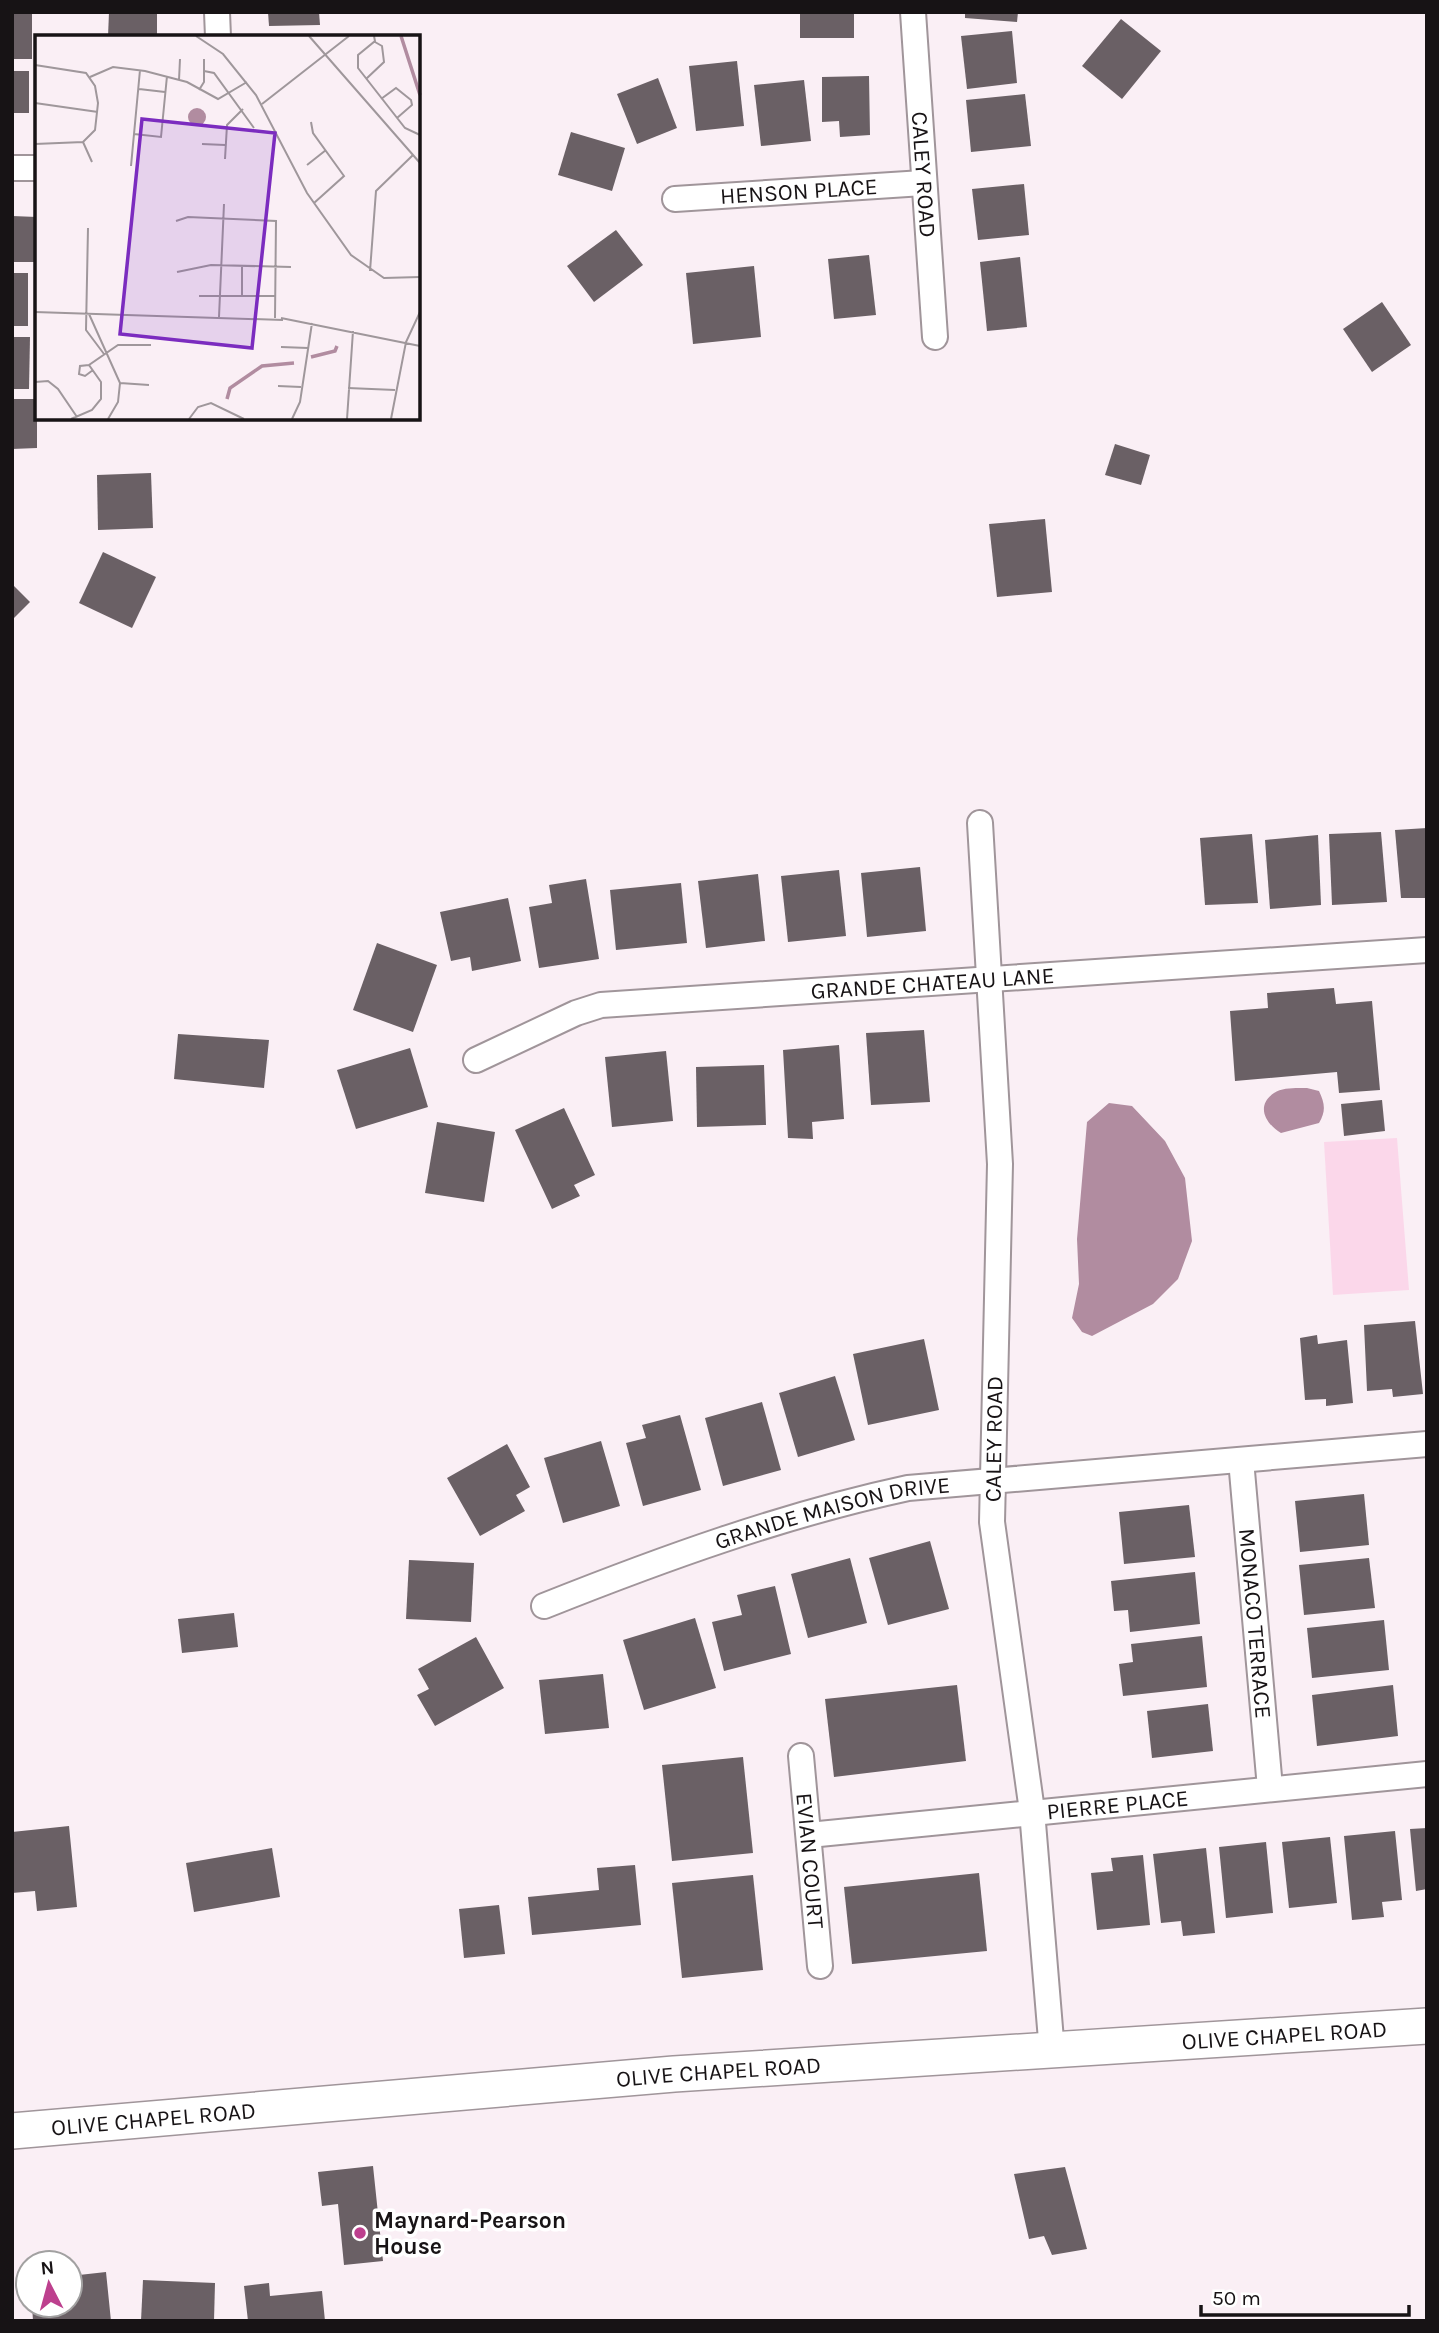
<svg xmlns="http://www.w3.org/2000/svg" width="1439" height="2333" viewBox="0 0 1439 2333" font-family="Karla,sans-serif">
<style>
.green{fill:#fbd7ea}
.water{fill:#b18ca0}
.building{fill:#6a6065}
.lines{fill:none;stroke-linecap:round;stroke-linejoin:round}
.minor-casing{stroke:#a0959a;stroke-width:28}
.secondary-casing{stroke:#a0959a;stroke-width:38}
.minor{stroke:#fff;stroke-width:24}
.secondary{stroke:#fff;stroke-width:35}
.poi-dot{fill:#bd408e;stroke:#fff;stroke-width:2.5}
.labels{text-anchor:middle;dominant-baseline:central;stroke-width:7;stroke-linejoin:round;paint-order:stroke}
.street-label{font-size:23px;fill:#171315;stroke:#fff}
.poi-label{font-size:23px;font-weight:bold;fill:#171315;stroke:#fff;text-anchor:start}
.inset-river{fill:none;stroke:#b18ca0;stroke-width:3.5}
.inset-road{fill:none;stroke:#9f979b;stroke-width:2}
.view{fill:#7b2cbf;fill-opacity:0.15;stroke:#7b2cbf;stroke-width:3.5}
.inset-edge{fill:none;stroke:#171315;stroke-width:3.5}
</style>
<rect width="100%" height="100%" fill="#faeff5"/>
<path class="green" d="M1397 1138 1409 1290 1333 1295 1324 1142Z"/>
<g class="water">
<path d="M1307 1088 1319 1091C1325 1104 1326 1111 1319 1123L1281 1133C1266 1124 1255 1106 1274 1093 1283 1087 1297 1088 1307 1088Z"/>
<path d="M1109 1103 1132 1106 1165 1141 1185 1178 1192 1241 1178 1279 1153 1304 1092 1336 1082 1332 1072 1318 1079 1284 1077 1239 1087 1122Z"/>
</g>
<g class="building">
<rect x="12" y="12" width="20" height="47"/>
<path d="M109 12H157V37H108Z"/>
<path d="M268 12H319L320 25 269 26Z"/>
<rect x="800" y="12" width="54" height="26"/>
<path d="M965 12H1018L1017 22 965 18Z"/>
<path d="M1121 19 1161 51 1122 99 1082 66Z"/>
<path d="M1012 31 1017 83 967 89 961 36Z"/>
<path d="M737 61 744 126 696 131 689 66Z"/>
<rect x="12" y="71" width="17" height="42"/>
<path d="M869 76 870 135 840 137 839 121 822 122V77Z"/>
<path d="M658 78 677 128 637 144 617 94Z"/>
<path d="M804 80 811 141 761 146 754 85Z"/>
<path d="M1025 94 1031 146 971 152 966 100Z"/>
<path d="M571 132 625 148 612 191 558 175Z"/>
<path d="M1024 184 1029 235 978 240 972 189Z"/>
<path d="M12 216 37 217V262H12Z"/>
<path d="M616 230 643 265 594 302 567 266Z"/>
<path d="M869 255 876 315 834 319 828 259Z"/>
<path d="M1020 257 1027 327 987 331 980 262Z"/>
<path d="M754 266 761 337 693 344 686 273Z"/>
<rect x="12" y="273" width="16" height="53"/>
<path d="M1382 302 1411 345 1372 372 1343 329Z"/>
<path d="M12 337H30L29 389H12Z"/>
<path d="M12 399H37V448L12 449Z"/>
<path d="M1115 444 1150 455 1141 485 1105 475Z"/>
<path d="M151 473 153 528 98 530 97 475Z"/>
<path d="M1045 519 1052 592 997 597 989 524Z"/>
<path d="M103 552 156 577 132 628 79 603Z"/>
<path d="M12 584 30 602 12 620Z"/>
<path d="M1427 828V898H1401L1395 830Z"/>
<path d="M1381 832 1387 902 1332 905 1329 834Z"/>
<path d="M1252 834 1258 903 1205 905 1200 838Z"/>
<path d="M1318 835 1321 905 1270 909 1265 840Z"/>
<path d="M920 867 926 931 867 937 861 873Z"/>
<path d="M839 870 846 936 788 942 781 876Z"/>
<path d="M758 874 765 941 706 948 698 881Z"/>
<path d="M586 879 599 959 539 968 529 907 552 903 549 885Z"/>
<path d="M681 883 687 943 616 950 610 890Z"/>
<path d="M508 898 521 961 472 971 470 957 451 961 440 912Z"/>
<path d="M377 943 437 965 413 1032 353 1010Z"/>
<path d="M1334 988 1336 1004 1372 1001 1380 1090 1339 1093 1337 1072 1235 1081 1230 1011 1268 1008 1267 993Z"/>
<path d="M924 1030 930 1102 871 1105 866 1033Z"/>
<path d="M178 1034 269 1040 264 1088 174 1079Z"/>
<path d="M839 1045 844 1119 812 1122 813 1139 788 1138 783 1050Z"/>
<path d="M410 1048 428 1107 356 1129 337 1070Z"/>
<path d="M666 1051 673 1121 612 1127 605 1057Z"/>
<path d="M764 1065 766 1125 697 1127 696 1067Z"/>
<path d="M1382 1100 1385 1131 1344 1136 1341 1104Z"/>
<path d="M564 1108 595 1175 574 1185 580 1196 552 1209 515 1130Z"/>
<path d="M437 1122 495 1132 484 1202 425 1193Z"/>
<path d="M1415 1321 1423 1394 1393 1397 1392 1389 1367 1391 1364 1325Z"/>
<path d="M1317 1335 1318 1344 1347 1340 1353 1403 1326 1406V1399L1305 1400 1300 1338Z"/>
<path d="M924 1339 939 1410 868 1425 853 1354Z"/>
<path d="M835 1376 855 1440 798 1457 779 1393Z"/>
<path d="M762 1402 781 1470 723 1486 705 1418Z"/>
<path d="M680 1415 701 1490 643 1506 626 1443 646 1438 642 1425Z"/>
<path d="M601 1441 620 1506 563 1523 544 1458Z"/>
<path d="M507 1444 530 1487 516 1495 525 1511 480 1536 447 1478Z"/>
<path d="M1364 1494 1369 1545 1300 1552 1295 1501Z"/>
<path d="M1189 1505 1195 1557 1124 1564 1119 1512Z"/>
<path d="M930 1541 949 1609 888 1625 869 1558Z"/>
<path d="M850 1558 867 1623 808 1638 791 1574Z"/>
<path d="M1369 1558 1375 1608 1304 1615 1299 1565Z"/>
<path d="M409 1560 474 1563 471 1622 406 1619Z"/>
<path d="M1195 1572 1200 1624 1130 1632 1128 1610 1114 1611 1111 1581Z"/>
<path d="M775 1586 791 1654 724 1671 712 1622 742 1615 737 1595Z"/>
<path d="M234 1613 238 1647 182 1653 178 1619Z"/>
<path d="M695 1618 716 1688 644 1710 623 1640Z"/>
<path d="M1384 1620 1389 1670 1312 1678 1307 1628Z"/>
<path d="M1202 1636 1207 1687 1123 1696 1119 1664 1133 1662 1131 1644Z"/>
<path d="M476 1637 504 1688 435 1726 417 1695 429 1689 418 1669Z"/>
<path d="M603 1674 609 1728 545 1734 539 1680Z"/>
<path d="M957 1685 966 1761 834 1777 825 1699Z"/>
<path d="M1393 1685 1398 1736 1317 1746 1312 1695Z"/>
<path d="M1208 1704 1213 1751 1152 1758 1147 1711Z"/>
<path d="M743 1757 753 1853 672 1861 662 1765Z"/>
<path d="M69 1826 77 1907 37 1911 35 1891 12 1893V1832Z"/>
<path d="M1427 1828V1889L1416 1891 1410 1829Z"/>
<path d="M1395 1831 1402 1900 1382 1902 1384 1917 1352 1920 1344 1836Z"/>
<path d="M1330 1837 1337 1903 1289 1908 1282 1842Z"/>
<path d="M1266 1842 1273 1913 1226 1918 1219 1847Z"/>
<path d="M272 1848 280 1897 194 1912 186 1863Z"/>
<path d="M1206 1848 1215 1933 1183 1936 1181 1921 1161 1923 1153 1854Z"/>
<path d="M1143 1855 1150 1925 1097 1930 1091 1873 1113 1871 1111 1858Z"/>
<path d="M635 1865 641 1925 532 1935 528 1897 599 1890 597 1868Z"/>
<path d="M979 1873 987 1951 852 1964 844 1887Z"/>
<path d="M753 1875 763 1970 682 1978 672 1883Z"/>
<path d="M499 1905 505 1954 464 1958 459 1909Z"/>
<path d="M373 2166 383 2261 344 2265 338 2204 322 2206 318 2172Z"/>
<path d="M1065 2167 1087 2249 1052 2255 1044 2236 1029 2239 1014 2174Z"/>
<path d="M106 2272 111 2321H33L32 2305H70V2276Z"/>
<path d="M143 2280 215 2283 214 2321H141Z"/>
<path d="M269 2283 270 2296 322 2291 325 2321H248L244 2286Z"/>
</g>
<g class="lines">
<defs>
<g id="minor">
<path d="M217 12 218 37"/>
<path id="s1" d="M913 12 935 337"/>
<path d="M12 168H37"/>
<path id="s2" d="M675 199 923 183"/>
<path d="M980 823 1000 1164 992 1522 1032 1811 1052 2052"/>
<path id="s3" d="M476 1060 576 1013 601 1005 1427 950"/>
<path id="s4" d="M1241 1460 1270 1788"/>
<path id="s5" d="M544 1606C662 1559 783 1515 908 1488L1427 1444"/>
<path id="s6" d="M801 1756 820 1966"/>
<path id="s7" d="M809 1835 1427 1774"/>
</g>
<g id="secondary">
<path id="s8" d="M12 2131 674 2074 1427 2026"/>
</g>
</defs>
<use href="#minor" class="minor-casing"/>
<use href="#secondary" class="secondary-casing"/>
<use href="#minor" class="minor"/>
<use href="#secondary" class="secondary"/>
</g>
<circle class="poi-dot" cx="360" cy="2233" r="7"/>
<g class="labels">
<g class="street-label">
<text stroke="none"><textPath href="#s1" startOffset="163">CALEY ROAD</textPath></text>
<text stroke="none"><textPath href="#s2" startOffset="124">HENSON PLACE</textPath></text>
<text stroke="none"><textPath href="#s3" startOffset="469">GRANDE CHATEAU LANE</textPath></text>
<text transform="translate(994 1439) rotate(-89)">CALEY ROAD</text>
<text stroke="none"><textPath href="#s5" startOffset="304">GRANDE MAISON DRIVE</textPath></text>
<text stroke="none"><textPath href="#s4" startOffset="164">MONACO TERRACE</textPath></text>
<text stroke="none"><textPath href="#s7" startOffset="310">PIERRE PLACE</textPath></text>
<text stroke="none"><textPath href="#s6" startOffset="105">EVIAN COURT</textPath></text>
<text stroke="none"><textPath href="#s8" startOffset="1276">OLIVE CHAPEL ROAD</textPath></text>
<text stroke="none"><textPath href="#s8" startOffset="709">OLIVE CHAPEL ROAD</textPath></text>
<text stroke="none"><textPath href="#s8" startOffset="142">OLIVE CHAPEL ROAD</textPath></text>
</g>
<g class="poi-label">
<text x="374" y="2220">Maynard-Pearson<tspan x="374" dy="26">House</tspan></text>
</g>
</g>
<g transform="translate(35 35)">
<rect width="385" height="385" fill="#faeff5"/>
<path d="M153 82a9 9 0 1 1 18 0a9 9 0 1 1-18 0Z" fill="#b18ca0"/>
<path class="inset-river" d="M366 1 385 60M276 322 300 316 302 311M192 364 195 353 227 331 259 328"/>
<path class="inset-road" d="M161 1 188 19 221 60 272 158 316 220 349 243 385 242M274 1 385 128M339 1 340 6 323 20V33L370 93 385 100M0 30 51 38 60 51 63 68 60 95 48 107 0 109M169 36 179 38 219 93M55 42 78 32 110 36 152 47 183 64 212 47M331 44 349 27 347 11 340 7M144 45 145 24M104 54 130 57M164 55 169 47V24M346 64 361 53 376 65 377 70 362 83M0 68 63 77M227 69 314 1M276 87 278 98 309 141 279 168M99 99 126 102 132 41M48 107 57 127M167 109 190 110M190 124 192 90 208 74M272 130 291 115M96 131 105 35M141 186 153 182 241 186 240 283M53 193 51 295 69 319M335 236 341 156 378 120M142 237 176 230 256 232M164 261H240M207 261V230M0 277 248 285M54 279 85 348 83 367 73 384M184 282 189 169M246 283 385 311M246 312 273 313M54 330 45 331 44 339 50 341 58 335M0 347 13 346 23 354 42 382M85 348 114 350M243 351 266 352M313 353 360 355M36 384 57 375 66 364V347L54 330 83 310H116M154 384 163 372 176 368 209 384M257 384 265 367 277 288M312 384 318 296M356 384 371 307 385 277"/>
<path class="view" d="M107 84 240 98 217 313 85 299Z"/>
<rect width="385" height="385" class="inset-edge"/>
</g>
<rect width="1439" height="2333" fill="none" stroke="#171315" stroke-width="28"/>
<g transform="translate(49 2284) rotate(354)"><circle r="33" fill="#ffffff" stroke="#a2a1a1" stroke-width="2"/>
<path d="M0-5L12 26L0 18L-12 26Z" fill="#bd408e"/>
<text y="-10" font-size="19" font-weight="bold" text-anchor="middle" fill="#171315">N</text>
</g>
<path d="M1201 2305v10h208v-10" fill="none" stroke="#171315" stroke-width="3.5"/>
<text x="1212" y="2305" font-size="21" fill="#171315" stroke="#ffffff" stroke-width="5" paint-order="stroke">50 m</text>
</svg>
